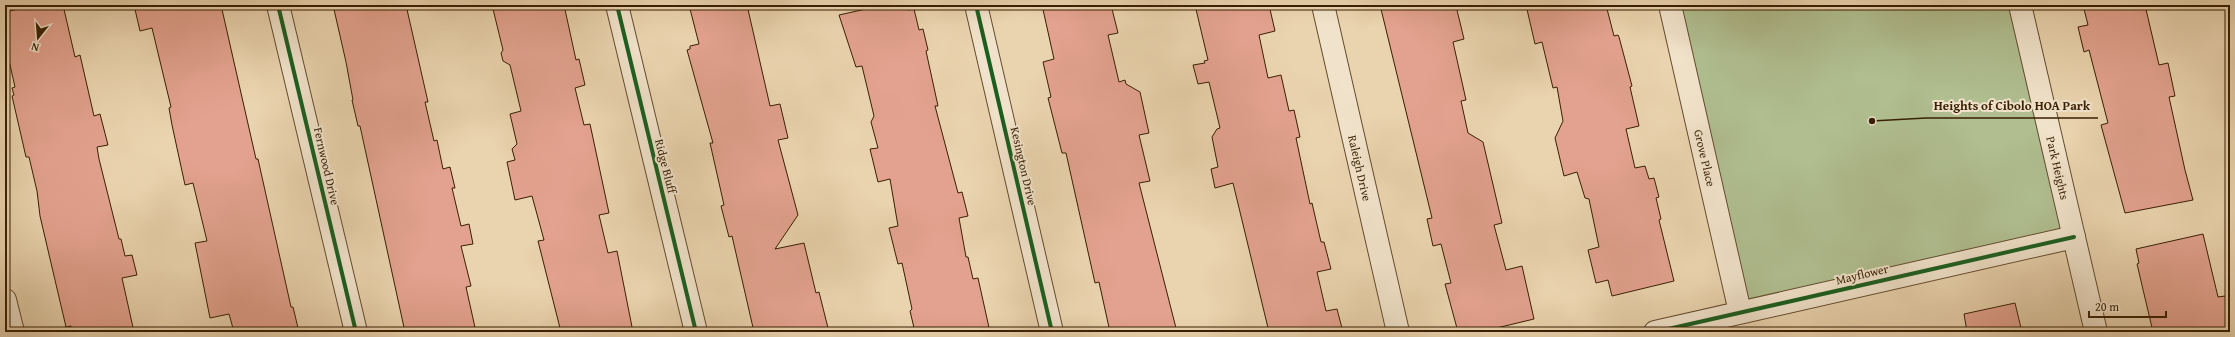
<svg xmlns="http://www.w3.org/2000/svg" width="2235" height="337" viewBox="0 0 2235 337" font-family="'Gentium Book Plus',serif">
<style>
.green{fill:#b0be90;stroke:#746e4a}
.building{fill:#e3a28f;stroke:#381f03}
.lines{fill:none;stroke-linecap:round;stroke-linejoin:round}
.minor-casing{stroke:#644c2e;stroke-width:24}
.minor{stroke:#f1e3cb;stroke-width:22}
.cycleway-casing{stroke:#f1e3cb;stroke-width:6}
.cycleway{stroke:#1b5e20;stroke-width:4}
.labels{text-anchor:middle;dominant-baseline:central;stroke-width:4;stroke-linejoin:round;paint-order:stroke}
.street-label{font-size:12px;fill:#381f03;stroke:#f1e3cb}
.leader{fill:none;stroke:#381f03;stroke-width:1.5}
.callout-dot{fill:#381f03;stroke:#f1e3cb;stroke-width:1.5}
.callout-label{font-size:13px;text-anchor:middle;font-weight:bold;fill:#381f03;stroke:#f1e3cb;stroke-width:4;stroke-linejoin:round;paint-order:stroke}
</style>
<rect width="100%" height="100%" fill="#ead4af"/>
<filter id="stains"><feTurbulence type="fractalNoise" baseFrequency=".005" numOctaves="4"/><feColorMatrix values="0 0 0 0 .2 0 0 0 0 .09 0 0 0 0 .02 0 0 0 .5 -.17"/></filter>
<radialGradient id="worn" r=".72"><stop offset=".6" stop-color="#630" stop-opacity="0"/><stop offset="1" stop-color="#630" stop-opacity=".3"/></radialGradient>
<path class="green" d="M1670 5H2019L2074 237 1740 312Z"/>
<g class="building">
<path d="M35 5H63L75 57 80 55 94 116 100 114 108 145 97 147 99 159 119 239H121L125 256 132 255 137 275 122 278 134 332H72L71 326 66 327 40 216 37 191 29 157H26L12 96 14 95 12 88 15 87 5 43V12Z"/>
<path d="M134 5H221L256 159H258L291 307H293L299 332H234L229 314 210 318 195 243 207 241 193 183 185 185 172 125 169 108 171 107 152 28 140 31Z"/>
<path d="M333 5H406L428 102H425L434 141 437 140 443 169 450 167 455 188H452L461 226 469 224 473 244 461 246 471 286 466 287 476 332H405L360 126H358L352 100H353L346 62Z"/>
<path d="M492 5H564L576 60 579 59 585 85 575 88 584 125 590 124 609 213 599 215 608 253 617 251 633 332H561L538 241 544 240 532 196 515 200 507 162 515 160 512 149 517 144 510 114 521 111 510 65 503 61 501 53 503 50Z"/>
<path d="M689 5H747L770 106 780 104 788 138 778 140 798 215 775 249 804 243 816 293 819 292 829 332H754L732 236 729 237 721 206 724 205 710 143H713L687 50 690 49V46L699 44Z"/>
<path d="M866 5H907L908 10 914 9 919 30 923 29 928 50 926 51 938 106H935L958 193 962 192 968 216 959 218 966 257H968L973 279 978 278 990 332H915L910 311 912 309 902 263 898 264 889 228 898 226 890 179 878 182 870 149 878 148 871 122 874 116 862 66 856 67 839 15 866 9Z"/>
<path d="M1042 5H1111L1118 33 1108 35 1119 82 1125 80 1126 84 1140 92 1149 133 1139 135 1150 181 1139 183 1177 332H1110L1099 282 1095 283 1066 153H1062L1048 98 1051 97 1043 62 1054 59Z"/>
<path d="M1195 5H1269L1275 31 1259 35 1268 78 1281 75 1289 111 1294 110 1300 137 1296 138 1310 204 1312 203 1321 242H1324L1331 269 1317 272 1326 311 1337 309 1343 332H1269L1233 183 1215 188 1211 169 1218 167 1212 137 1217 129 1220 128 1209 82 1198 84 1193 65 1205 63 1204 61 1208 60Z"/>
<path d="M1380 5H1444L1445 9 1456 6 1464 39 1453 42 1466 100 1461 101 1468 133 1483 142 1502 223 1494 225 1506 270 1522 266 1534 319 1480 332H1458L1445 284 1451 283 1441 244 1433 246 1427 219 1432 218Z"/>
<path d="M1526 5H1606L1614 36 1618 35 1619 37 1632 86 1630 87 1639 126 1626 129 1635 168 1645 166 1649 179 1654 178 1659 197 1656 198 1661 219 1659 220 1674 281 1612 296 1608 280 1596 283 1588 250 1599 247 1589 199 1585 198 1577 172 1564 176 1555 138 1563 121 1557 87 1553 88 1542 42 1535 44Z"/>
<path d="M2083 5H2145L2159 65 2168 63 2175 96 2169 97 2185 170 2193 200 2125 213 2101 125 2108 123 2089 50 2084 52 2078 27 2088 25Z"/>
<path d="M2203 234 2218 297 2225 296 2230 316V332H2153L2137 264 2139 263 2136 249Z"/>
<path d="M2015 303 2022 332H1967L1964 314Z"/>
</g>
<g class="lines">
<defs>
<g id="minor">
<path d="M278 5 356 332"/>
<path d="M617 5 696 332"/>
<path d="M976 5 1052 332"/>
<path d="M1323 5 1398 332"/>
<path d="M1670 5 1740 312"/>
<path d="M2020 5 2096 332"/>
<path d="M5 300 13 332"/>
<path d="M1655 332 2074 237"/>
</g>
</defs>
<use href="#minor" class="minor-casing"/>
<use href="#minor" class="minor"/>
<defs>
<g id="cycleway">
<path d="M278 5 356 332"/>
<path d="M617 5 696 332"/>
<path d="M976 5 1052 332"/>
<path d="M1655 332 2074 237"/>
</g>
</defs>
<use href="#cycleway" class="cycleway-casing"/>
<use href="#cycleway" class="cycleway"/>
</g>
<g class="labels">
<g class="street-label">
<text transform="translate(1705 158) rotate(77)">Grove Place</text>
<text transform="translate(327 166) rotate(77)">Fernwood Drive</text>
<text transform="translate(666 166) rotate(76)">Ridge Bluff</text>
<text transform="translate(1024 166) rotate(77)">Kesington Drive</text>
<text transform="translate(1360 168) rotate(77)">Raleigh Drive</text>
<text transform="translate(2058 168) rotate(77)">Park Heights</text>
<text transform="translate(1862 274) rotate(-13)">Mayflower</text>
</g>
</g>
<path class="leader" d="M1872 121L1926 118H2098"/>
<circle class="callout-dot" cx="1872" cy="121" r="4"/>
<g class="callout-label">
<text x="2012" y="110">Heights of Cibolo HOA Park</text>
</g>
<rect width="2235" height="337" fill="none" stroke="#ead4af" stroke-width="20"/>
<rect x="6" y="6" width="2223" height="325" fill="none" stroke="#381f03" stroke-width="2"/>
<rect x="10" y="10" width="2215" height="317" fill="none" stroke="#381f03"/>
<g transform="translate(38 38) rotate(197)" stroke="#f1e3cb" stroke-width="3" paint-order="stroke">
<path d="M0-3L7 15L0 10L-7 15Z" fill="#381f03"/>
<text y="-6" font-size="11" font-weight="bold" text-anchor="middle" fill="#381f03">N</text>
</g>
<path d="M2089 311v6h77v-6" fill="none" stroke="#381f03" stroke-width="2"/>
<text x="2095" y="311" font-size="12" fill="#381f03" stroke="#f1e3cb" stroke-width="3" paint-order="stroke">20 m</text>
<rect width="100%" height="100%" filter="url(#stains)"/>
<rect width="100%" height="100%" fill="url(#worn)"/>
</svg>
